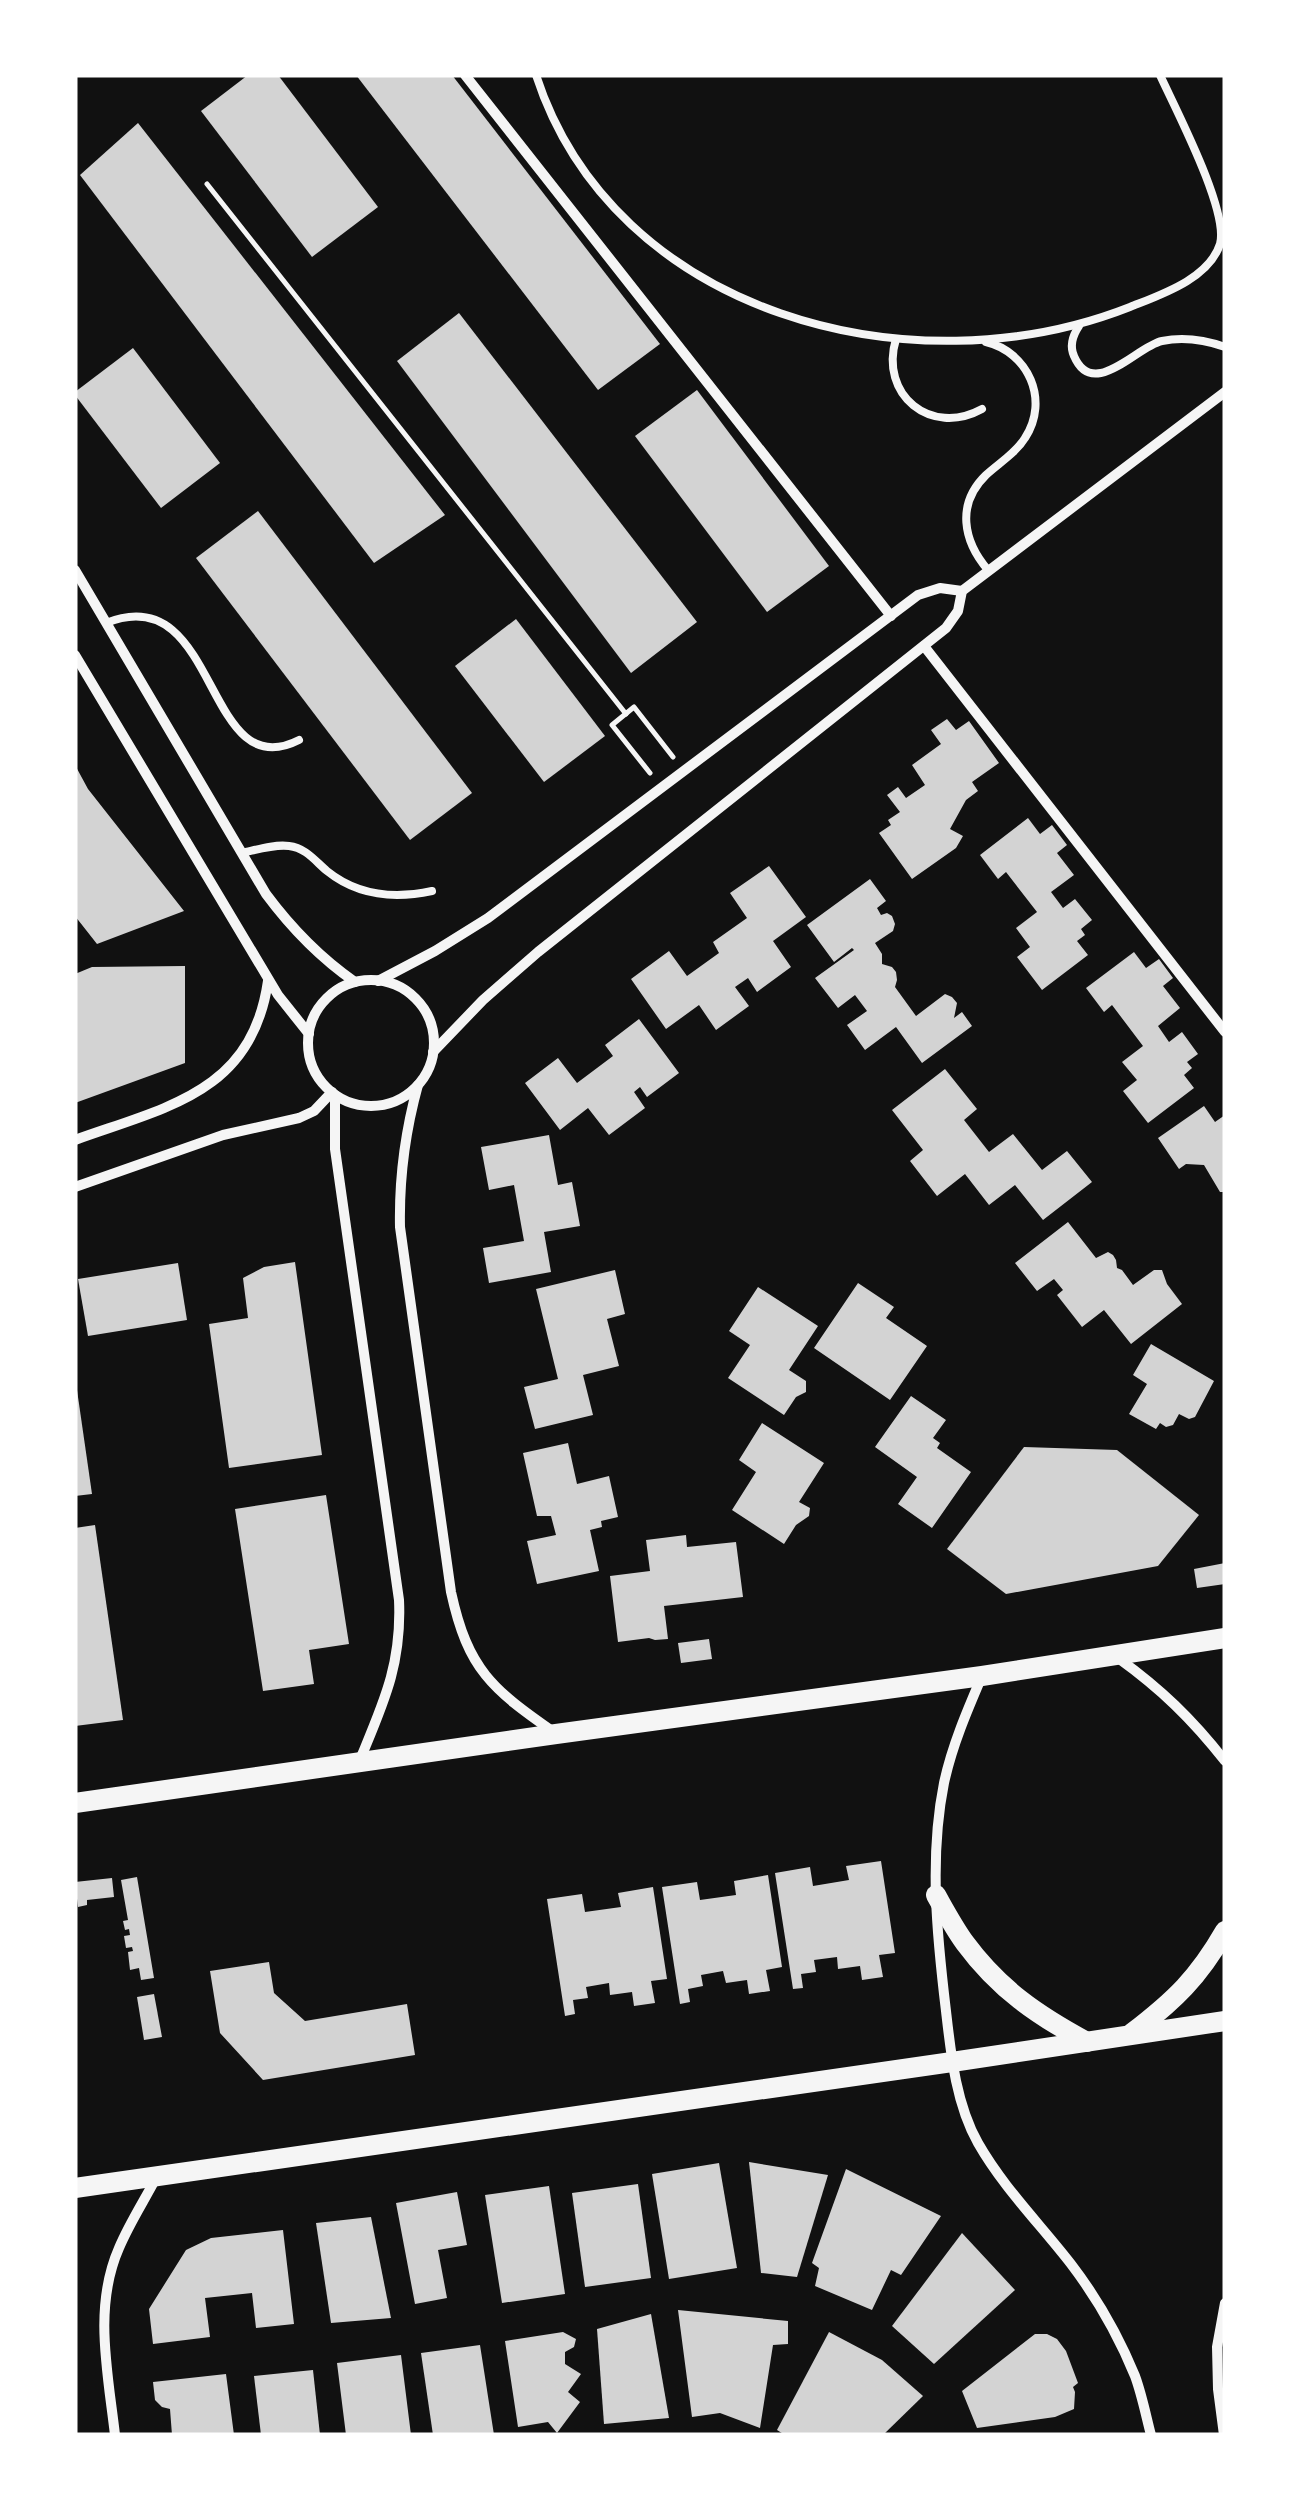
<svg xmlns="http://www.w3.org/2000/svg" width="1300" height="2510" viewBox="0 0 1300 2510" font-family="'Titillium Web',sans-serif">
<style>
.building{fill:#d3d3d3}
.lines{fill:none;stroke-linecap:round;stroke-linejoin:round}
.path{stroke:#f5f5f5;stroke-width:5}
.service{stroke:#f5f5f5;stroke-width:8}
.minor{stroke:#f5f5f5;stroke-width:10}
.secondary{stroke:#f5f5f5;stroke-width:20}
</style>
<rect width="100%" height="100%" fill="#111"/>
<g class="building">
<path d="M248 75H278L378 207 312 257 201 111Z"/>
<path d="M356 75H452L660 344 598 390Z"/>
<path d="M138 123 445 515 374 563 80 175Z"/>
<path d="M459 313 697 622 631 673 397 361Z"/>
<path d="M133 348 220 463 161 508 75 395V392Z"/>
<path d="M697 390 829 566 767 612 635 436Z"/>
<path d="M258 511 472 793 410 840 196 558Z"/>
<path d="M516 619 605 736 544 782 455 666Z"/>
<path d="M947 719 956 730 969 721 999 763 972 782 978 791 966 800 950 829 963 836 956 848 912 879 879 833 891 825 888 820 900 812 887 795 898 787 906 798 925 785 912 765 941 744 931 730Z"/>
<path d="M75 765 88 789 184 911 97 944 75 916Z"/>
<path d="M1028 818 1040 834 1052 825 1067 845 1057 853 1074 875 1051 892 1063 908 1075 899 1092 920 1081 929 1085 935 1077 941 1088 955 1042 990 1017 957 1030 947 1016 928 1037 912 1006 872 998 879 980 855Z"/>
<path d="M769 866 806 917 773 941 791 967 757 992 748 978 735 987 749 1006 716 1030 699 1005 666 1029 631 979 669 951 687 976 719 953 713 942 747 918 730 893Z"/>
<path d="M870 879 886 901 877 908 881 915 887 913 892 916 895 924 893 931 875 943 882 954V964L892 967 896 972 897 980 895 987 916 1016 945 994 952 997 957 1003 954 1018 962 1012 972 1026 922 1063 896 1027 865 1050 847 1025 867 1011 855 995 838 1008 815 978 854 950 852 948 834 962 807 925Z"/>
<path d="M1134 952 1146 968 1159 959 1173 978 1163 986 1180 1008 1158 1026 1169 1042 1182 1032 1198 1054 1187 1062 1192 1068 1184 1075 1194 1088 1148 1123 1123 1091 1137 1080 1122 1062 1143 1046 1112 1005 1104 1012 1086 988Z"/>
<path d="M185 966V1063L75 1103V974L92 967Z"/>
<path d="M639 1019 679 1073 647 1097 640 1087 634 1092 645 1108 609 1135 588 1108 560 1130 525 1083 558 1058 577 1083 613 1056 605 1045Z"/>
<path d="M945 1069 977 1109 964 1120 989 1152 1013 1134 1042 1170 1067 1151 1092 1182 1043 1220 1015 1185 989 1205 965 1174 937 1196 910 1161 923 1150 892 1110Z"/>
<path d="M1204 1106 1215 1122 1225 1115V1192H1220L1204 1165 1186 1164 1179 1169 1158 1138Z"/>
<path d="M549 1135 558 1185 572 1182 580 1226 544 1232 551 1272 489 1283 483 1248 524 1241 514 1185 489 1190 481 1147Z"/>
<path d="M1068 1222 1096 1258 1108 1252 1113 1255 1116 1260 1117 1268 1122 1270 1133 1285 1154 1270H1162L1167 1284 1182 1304 1131 1344 1104 1310 1082 1327 1057 1295 1063 1290 1054 1279 1037 1291 1015 1263Z"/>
<path d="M295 1262 322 1455 229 1468 209 1324 248 1318 243 1278 264 1267Z"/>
<path d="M178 1263 187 1320 88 1336 78 1279Z"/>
<path d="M615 1270 625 1314 607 1319 619 1366 583 1375 593 1415 535 1429 524 1387 558 1379 536 1289Z"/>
<path d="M858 1283 894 1307 886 1318 927 1346 890 1400 814 1348Z"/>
<path d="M758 1287 818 1326 789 1370 806 1381V1392L796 1397 784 1415 728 1378 750 1345 729 1331Z"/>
<path d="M1151 1344 1214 1381 1195 1417 1189 1419 1179 1414 1173 1425 1166 1427 1160 1423 1156 1429 1129 1414 1147 1384 1133 1375Z"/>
<path d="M75 1390H77L92 1494 75 1496Z"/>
<path d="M911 1396 946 1420 933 1438 940 1443 937 1448 971 1472 932 1528 898 1504 917 1477 875 1447Z"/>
<path d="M762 1423 824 1463 799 1502 810 1508 809 1516 796 1525 784 1544 732 1510 756 1472 739 1460Z"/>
<path d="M568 1443 577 1484 609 1476 618 1517 601 1521 602 1527 590 1530 599 1571 537 1584 527 1541 556 1535 551 1516H537L523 1453Z"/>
<path d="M1024 1447 1117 1450 1199 1515 1158 1566 1006 1594 947 1549Z"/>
<path d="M326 1495 349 1644 309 1650 314 1684 263 1691 235 1509Z"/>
<path d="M95 1525 123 1720 75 1726V1528Z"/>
<path d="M686 1535 687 1547 736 1542 743 1597 664 1606 668 1639 655 1640 649 1638 618 1642 610 1576 650 1571 646 1540Z"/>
<path d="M1225 1563V1584L1197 1588 1194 1569Z"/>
<path d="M709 1639 712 1659 681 1663 678 1643Z"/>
<path d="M881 1861 895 1953 879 1955 883 1977 862 1980 860 1966 838 1969 837 1957 814 1960 816 1972 801 1974 803 1988 793 1989 775 1873 810 1867 813 1886 849 1880 846 1866Z"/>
<path d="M768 1875 782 1967 766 1970 770 1991 749 1994 747 1980 726 1983 723 1971 701 1975 703 1986 688 1989 690 2002 680 2004 662 1887 697 1882 700 1900 736 1895 734 1881Z"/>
<path d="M137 1877 154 1978 141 1980 139 1968 130 1970 128 1952 133 1951 132 1947 126 1948 124 1936 130 1935 129 1929 125 1930 123 1921 128 1920 121 1880Z"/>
<path d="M112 1878 114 1897 87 1900V1905L78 1907 75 1882Z"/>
<path d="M653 1887 667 1979 651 1981 655 2003 634 2006 632 1992 610 1995 609 1983 586 1987 588 1998 573 2000 575 2014 565 2016 547 1899 582 1894 585 1912 621 1907 618 1893Z"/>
<path d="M269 1962 274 1993 305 2021 407 2004 415 2055 263 2080 220 2033 210 1971Z"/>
<path d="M154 1994 162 2037 144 2040 137 1997Z"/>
<path d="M749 2162 828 2175 797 2277 761 2273Z"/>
<path d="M719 2163 737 2268 669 2279 652 2174Z"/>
<path d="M846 2169 941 2216 901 2275 891 2270 872 2310 815 2286 819 2268 812 2263Z"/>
<path d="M638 2184 651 2278 585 2287 572 2193Z"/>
<path d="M549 2186 565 2294 502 2303 485 2195Z"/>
<path d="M457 2192 467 2245 438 2250 447 2298 415 2304 396 2203Z"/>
<path d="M371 2217 391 2318 331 2323 316 2223Z"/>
<path d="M283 2230 294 2324 256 2328 252 2293 205 2298 210 2337 153 2344 149 2309 186 2250 211 2238Z"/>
<path d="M962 2233 1015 2290 934 2364 892 2326Z"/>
<path d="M678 2310 788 2321V2344L773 2345 760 2428 720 2413 692 2417Z"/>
<path d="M651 2314 669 2418 604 2424 597 2329Z"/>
<path d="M563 2332 576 2339 574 2347 565 2352V2364L581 2374 568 2392 580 2402 557 2433 548 2422 518 2427 505 2341Z"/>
<path d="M829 2332 882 2360 923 2396 883 2435H785L777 2430Z"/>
<path d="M1035 2334H1047L1057 2339 1066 2351 1078 2383 1073 2387 1075 2392 1074 2409 1055 2417 977 2428 962 2391Z"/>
<path d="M480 2345 494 2435H433L421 2353Z"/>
<path d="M401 2355 411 2435H346L337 2363Z"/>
<path d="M313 2370 320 2435H261L254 2376Z"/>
<path d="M226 2374 234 2435H172L170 2409 162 2407 155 2400 153 2382Z"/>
</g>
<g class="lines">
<g class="path">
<path d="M207 184 626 714"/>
<path d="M650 773 612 725 634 707 673 757"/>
</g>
<g class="service">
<path d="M536 75C614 315 912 393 1130 307 1160 295 1209 279 1220 244 1229 211 1176 110 1160 75"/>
<path d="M1079 326C1073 335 1069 345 1074 356 1093 401 1137 346 1162 341 1182 337 1205 340 1225 347"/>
<path d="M896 339C879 395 931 437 982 409"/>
<path d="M986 342C1028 352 1050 400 1025 438 1016 453 999 463 986 475 956 504 963 541 988 570"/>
<path d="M106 623C220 577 203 789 299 740"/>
<path d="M242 853C256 850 274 844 289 846 306 848 315 861 327 871 358 896 395 899 432 891"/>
</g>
<g class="minor">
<path d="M465 75 891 616"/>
<path d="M75 570 266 894C292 929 319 957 355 982"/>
<path d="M924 646 1225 1032"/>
<path d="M75 655 278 995 309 1034"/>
<circle cx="371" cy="1043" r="63"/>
<path d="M378 981 435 951 488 918 918 595 940 588 962 591"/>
<path d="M433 1052 483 1000 538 952 946 628 958 611 962 591 1225 392"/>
<path d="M418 1085C405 1132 399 1178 400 1227L451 1592C468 1670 492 1689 555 1733"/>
<path d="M335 1095V1149L399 1600C402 1665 383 1704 359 1762"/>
<path d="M75 1140C166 1107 252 1093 268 981"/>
<path d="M75 1187 223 1135 299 1118 314 1111 332 1092"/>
<path d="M1118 1658C1161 1689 1192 1719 1225 1761"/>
<path d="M982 1676C967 1711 952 1746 944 1783 929 1858 937 1936 946 2011 951 2055 956 2104 978 2143 1003 2187 1040 2224 1071 2264 1097 2298 1119 2337 1135 2376 1142 2395 1146 2416 1151 2435"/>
<path d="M115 2435C108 2373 93 2307 119 2248 129 2224 144 2201 156 2178"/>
<path d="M1224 2435 1218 2389 1217 2347 1225 2303"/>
</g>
<g class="secondary">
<path d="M75 1803 556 1734 982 1676 1225 1638"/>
<path d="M936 1895C945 1911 954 1928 965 1943 999 1989 1037 2015 1087 2042"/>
<path d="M1132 2033C1175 2000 1198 1978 1225 1931"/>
<path d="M75 2188 952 2062 1225 2021"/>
</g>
</g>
<rect width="1300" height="2510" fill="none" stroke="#ffffff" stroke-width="155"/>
</svg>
